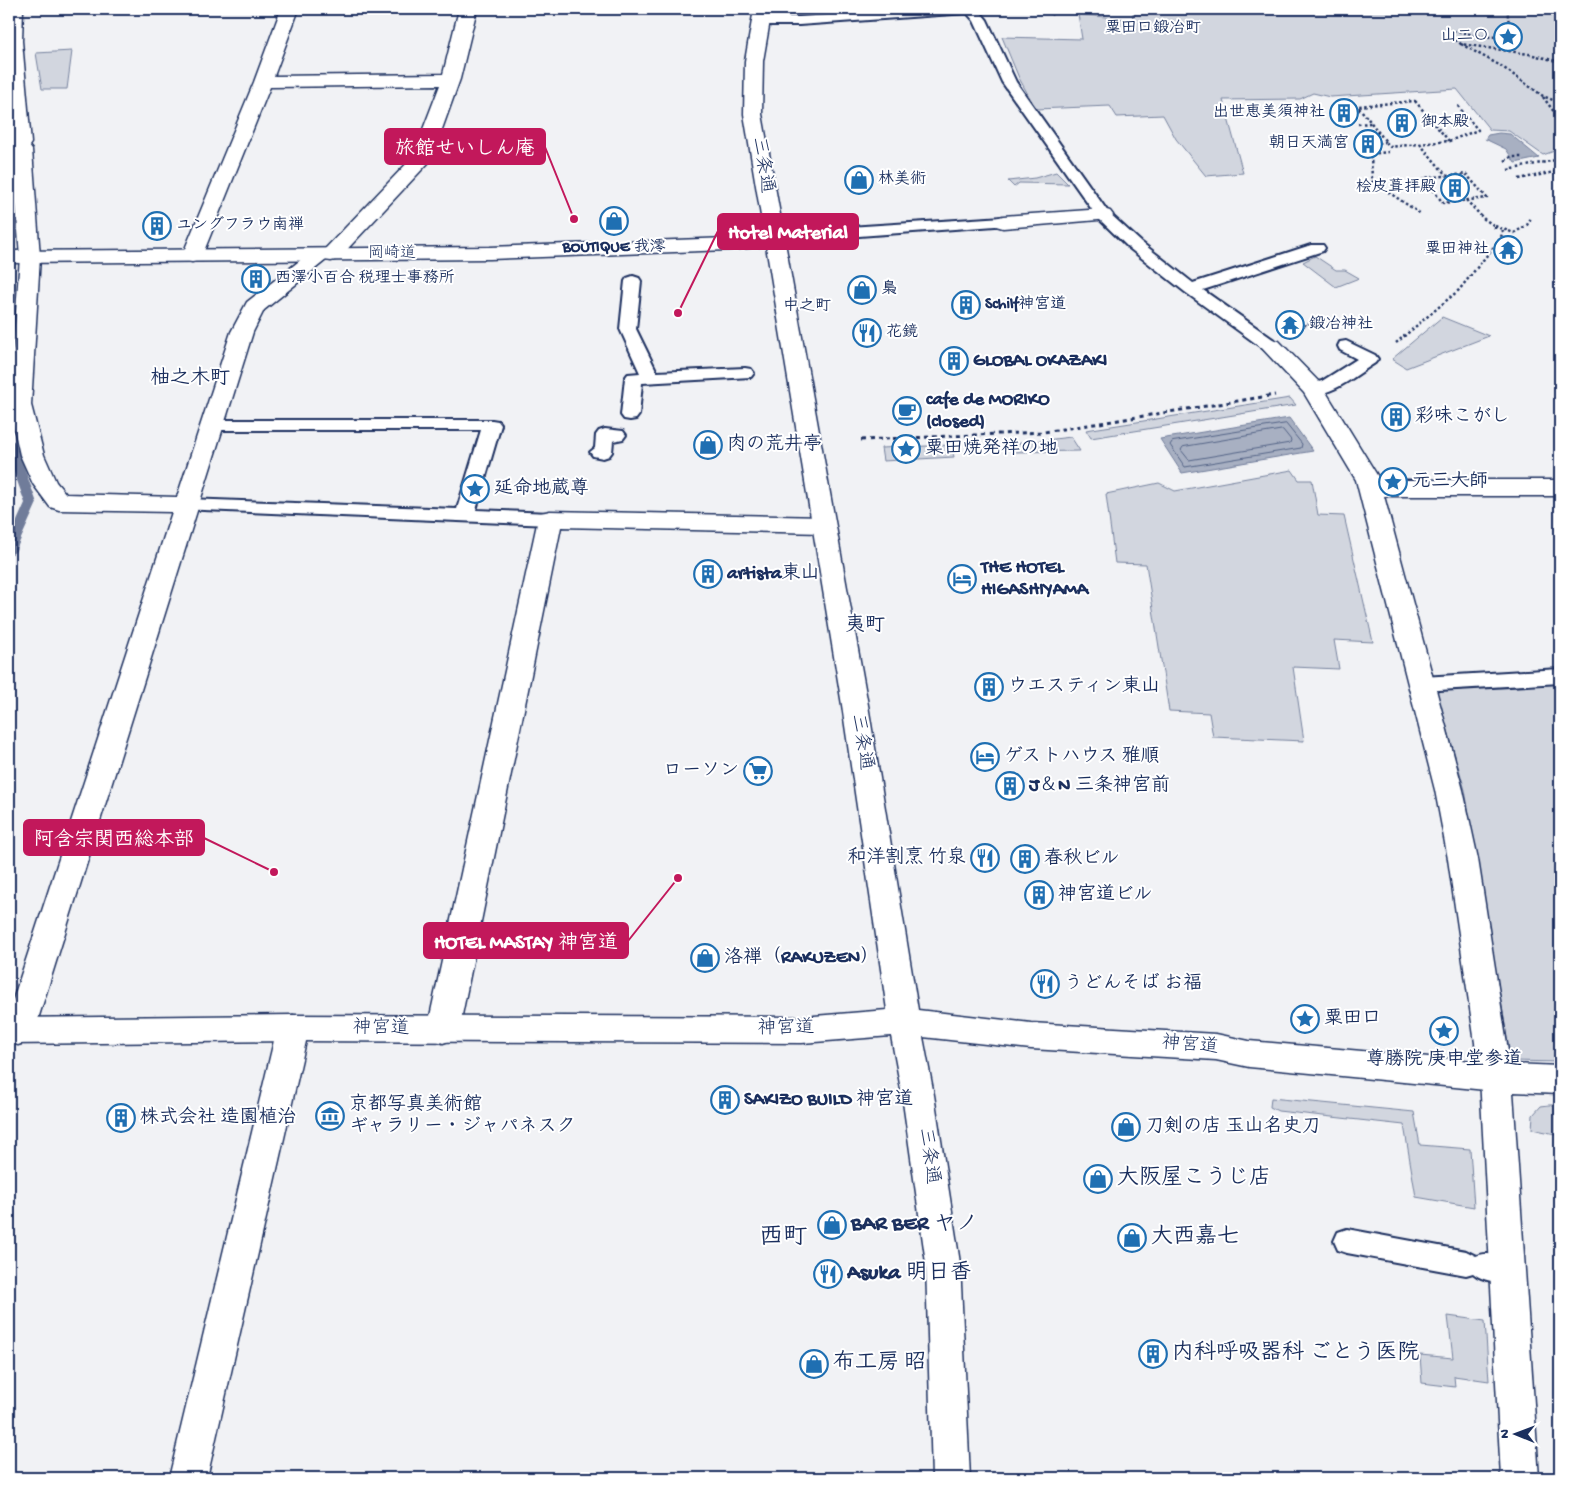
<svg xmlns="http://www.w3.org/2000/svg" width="1569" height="1487" viewBox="0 0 1569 1487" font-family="'Gochi Hand','Klee One',sans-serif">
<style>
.green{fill:#d2d6df;stroke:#76829e}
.water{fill:#a8b0c2;stroke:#707c9a}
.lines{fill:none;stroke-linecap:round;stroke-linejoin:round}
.shore{stroke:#536386;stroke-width:1}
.stream{fill:#707c9a;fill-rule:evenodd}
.lane-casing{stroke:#1b2f5e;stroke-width:4}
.street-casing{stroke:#1b2f5e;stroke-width:3}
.secondary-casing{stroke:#1b2f5e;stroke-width:3}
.path-far1{stroke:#1b2f5e;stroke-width:2.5;stroke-dasharray:2.5 2.5;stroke-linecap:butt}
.path{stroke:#1b2f5e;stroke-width:3;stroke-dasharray:4 4;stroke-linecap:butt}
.lane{fill:#fff;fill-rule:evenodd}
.street{fill:#fff;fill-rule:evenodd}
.secondary{fill:#fff;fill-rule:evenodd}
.labels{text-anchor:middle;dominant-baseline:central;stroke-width:4;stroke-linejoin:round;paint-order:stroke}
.far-neighbourhood-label{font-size:16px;font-weight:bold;fill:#1b2f5e;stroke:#fff}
.far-poi-label{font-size:16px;font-weight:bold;fill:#1b2f5e;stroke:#fff;text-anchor:start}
.far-street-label{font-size:16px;fill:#1b2f5e;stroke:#fff}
.street-label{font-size:19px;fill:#1b2f5e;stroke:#fff}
.poi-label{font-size:19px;font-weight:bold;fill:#1b2f5e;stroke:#fff;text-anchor:start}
.neighbourhood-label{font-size:20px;font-weight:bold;fill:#1b2f5e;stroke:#fff}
.near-poi-label{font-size:22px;font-weight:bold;fill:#1b2f5e;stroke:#fff;text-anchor:start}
.near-neighbourhood-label{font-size:24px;font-weight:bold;fill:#1b2f5e;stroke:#fff}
.leader{fill:none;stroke:#c2185b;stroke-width:2}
.callout-dot{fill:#c2185b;stroke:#fff;stroke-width:2}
.callout{fill:#c2185b;stroke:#c2185b;stroke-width:2}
.callout-label{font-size:20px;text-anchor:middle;font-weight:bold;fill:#fff}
</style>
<rect width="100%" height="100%" fill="#f1f2f5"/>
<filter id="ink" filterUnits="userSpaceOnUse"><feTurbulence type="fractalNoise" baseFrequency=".02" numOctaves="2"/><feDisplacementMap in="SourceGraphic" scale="10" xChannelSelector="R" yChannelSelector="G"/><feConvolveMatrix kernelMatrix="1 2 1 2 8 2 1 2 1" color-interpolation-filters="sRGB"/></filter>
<g filter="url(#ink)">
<g class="green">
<path d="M1134 9H1560V149L1543 155 1509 131 1490 130 1457 89 1330 97 1313 93 1300 99 1223 100 1243 173 1206 176 1176 139 1163 115 1117 117 1110 106 1036 109 1019 78 1002 37 1082 39 1078 14 1132 20Z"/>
<path d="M72 51 67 89H42L36 53Z"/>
<path d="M1056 172 1068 184 1019 183 1014 187 1008 181 1035 178Z"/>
<path d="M1315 256 1336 270H1345L1359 278 1336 287 1303 262Z"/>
<path d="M1442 317 1489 336 1406 368 1392 359Z"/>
<path d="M1290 398 1296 405 1091 438 1086 430Z"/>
<path d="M1071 437 1080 451 1014 452 1012 444Z"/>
<path d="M951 445 954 457 883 461 881 448Z"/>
<path d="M1292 470 1299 480H1312L1318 515 1344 516 1373 642 1334 640 1339 669 1293 667 1304 741 1213 737 1209 713 1169 711 1146 564 1115 563 1106 494 1159 483 1175 491Z"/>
<path d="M1560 682V1062L1511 1061 1465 790 1436 689Z"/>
<path d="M1271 1098 1414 1112 1420 1145 1470 1149 1474 1207 1416 1197 1404 1125 1278 1111 1270 1107Z"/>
<path d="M1549 1105H1560V1135L1532 1129 1533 1115 1541 1106Z"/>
<path d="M1448 1316 1485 1321 1489 1381 1454 1376 1455 1387 1422 1383 1420 1355 1453 1358Z"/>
</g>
<g class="water">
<path d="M1499 133 1510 134 1539 158 1515 163 1506 149 1485 139 1488 135Z"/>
<path d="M1289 418 1313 451 1182 473 1160 439Z"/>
</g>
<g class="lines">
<g class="shore">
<path d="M1286 424 1302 444 1301 448 1185 467 1170 445 1172 442Z"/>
<path d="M1283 430 1291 440 1290 443 1189 460 1181 450 1183 447Z"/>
</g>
<path class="stream" d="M9 438 15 442 37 503 15 552 9 556V539L25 503 9 458Z"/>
<defs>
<g id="lane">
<path d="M917 9H978L987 20 1016 82 1108 212 1141 242 1193 283 1311 245H1323L1325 248 1323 251 1203 290 1277 342 1279 346 1277 350H1265L1185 292 1129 248 1098 218 1002 82 974 21 967 13 799 25H760L753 21 760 17H799Z"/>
<path d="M1003 217 1009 219 1011 222 1009 225 818 239 775 244 769 242 767 239 769 236 775 234 818 229Z"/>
<path d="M633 276 639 278 641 281 636 329 657 372 745 368 751 369 754 373 751 377 642 383 639 415 636 419 630 420 624 419 621 415 625 378 628 374 640 373 620 329 625 281 627 278Z"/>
<path d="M1346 341 1375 355 1378 359 1375 363C1357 374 1330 399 1307 393L1304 389 1307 385 1322 381 1357 359 1340 350 1338 346 1340 342Z"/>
<path d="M214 420H492L498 421 501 425 476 510 550 513 557 515 559 519 557 523 550 525 180 509 178 505 180 501 187 499 457 509 481 430H214L208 429 205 425 208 421Z"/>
<path d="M605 429 623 431 626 435 623 439 613 441 612 452 609 456 603 458 593 456 590 452 595 448 596 435 599 431Z"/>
<path d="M1560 669V683L1422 691 1415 689 1412 684 1415 679 1422 677Z"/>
<path d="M1347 1229 1466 1251 1476 1256C1489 1251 1505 1257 1517 1261L1520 1270 1517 1279C1504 1284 1483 1282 1473 1273L1466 1275 1347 1253 1338 1250 1334 1241 1338 1232Z"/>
</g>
<g id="street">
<path d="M9 9H23L22 41 31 143 29 146 32 150 40 257 31 405 44 455 56 482 66 494 177 497 231 332 247 302 312 251 319 249 324 250 412 158 440 85 270 87 202 256 199 260 192 262 185 260 182 256 254 82 281 9H299L274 76 443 74 459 9H477L460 79 431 160 338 259 331 261 326 260 264 310 253 332 34 1032 29 1041 18 1045 9 1042V1012L172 512 59 510 50 507 33 484 20 455 9 406 20 257 12 150 14 147 11 143 9 105Z"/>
<path d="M1103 209 1110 211 1113 215 1110 219 1003 228 996 226 993 222 996 218 1003 216Z"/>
<path d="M1271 339 1279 341 1321 384 1380 480H1560V496H1384L1463 790 1478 859 1510 1064 1560 1066V1094L1513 1092 1539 1478H1501L1480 1077 1448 859 1435 790 1356 480 1304 393 1260 346 1263 341Z"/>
<path d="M550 511 823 517 832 519 835 525 832 531 823 533 561 527 459 1030 454 1039 443 1043 432 1039 427 1030 538 519 541 513Z"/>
<path d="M293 1015 304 1019 309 1028 207 1478H169L277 1028 282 1019Z"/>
</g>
<path id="secondary" d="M754 9H772L763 61 762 114 868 705 918 1010 1031 1023 1216 1034 1249 1041 1496 1063 1507 1067 1512 1077 1507 1087 1496 1091 1249 1067 1216 1060 1031 1049 923 1037 934 1095 960 1263 970 1478H932L926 1263 902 1095 891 1036 802 1043 293 1041 9 1044V1018L293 1015 802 1017 887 1010 842 705 766 246 728 250 490 259 9 263V251L490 247 728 238 764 234 744 114 745 61Z"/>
</defs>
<use href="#lane" class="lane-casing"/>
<use href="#street" class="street-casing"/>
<use href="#secondary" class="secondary-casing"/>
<g class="path-far1">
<path d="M1048 9 1054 17"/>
<path d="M1507 9 1509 24 1513 33 1509 37 1505 35C1488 40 1469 33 1452 31H1448V34L1461 44 1529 54 1560 62"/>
<path d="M1461 44 1501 66 1543 96 1560 103"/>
<path d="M1543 97 1560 120"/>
<path d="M1415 101 1449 141 1390 147 1358 106Z"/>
<path d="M1348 111 1360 110"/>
<path d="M1358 124 1371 123"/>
<path d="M1366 134 1379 133"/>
<path d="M1449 141 1478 130 1457 105"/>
<path d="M1373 143 1386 142"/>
<path d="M1420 144 1446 175"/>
<path d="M1389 152 1371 154 1372 181 1421 214"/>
<path d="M1505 161 1511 157H1522"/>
<path d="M1508 170 1560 159"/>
<path d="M1466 174 1487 198 1443 203 1424 178Z"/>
<path d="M1519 179 1555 172"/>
<path d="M1466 200 1484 219 1495 226V229"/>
<path d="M1495 226 1514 233 1527 225 1531 218"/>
<path d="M1299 328 1310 323"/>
<path d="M1396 343 1459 290 1500 239 1503 232 1502 228"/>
</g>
<path class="path" d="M861 440 1044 432 1275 395"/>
<use href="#lane" class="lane"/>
<use href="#street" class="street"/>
<use href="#secondary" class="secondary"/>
</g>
</g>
<defs>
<symbol id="sight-ring" viewBox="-11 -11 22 22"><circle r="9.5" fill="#fff" stroke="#1f6fb2" stroke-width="1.5"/><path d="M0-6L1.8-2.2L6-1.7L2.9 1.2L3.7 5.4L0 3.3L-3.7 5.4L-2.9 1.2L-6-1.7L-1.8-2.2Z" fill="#1f6fb2"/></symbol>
<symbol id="building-ring" viewBox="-11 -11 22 22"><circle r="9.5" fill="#fff" stroke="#1f6fb2" stroke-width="1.5"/><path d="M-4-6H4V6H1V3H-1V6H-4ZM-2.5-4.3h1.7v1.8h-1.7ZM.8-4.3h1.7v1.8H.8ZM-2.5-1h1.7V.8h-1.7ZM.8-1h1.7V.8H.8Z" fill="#1f6fb2"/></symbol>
<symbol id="shop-ring" viewBox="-11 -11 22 22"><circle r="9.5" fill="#fff" stroke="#1f6fb2" stroke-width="1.5"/><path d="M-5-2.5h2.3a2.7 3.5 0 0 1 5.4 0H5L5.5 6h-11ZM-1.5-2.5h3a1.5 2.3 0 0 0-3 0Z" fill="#1f6fb2"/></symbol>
<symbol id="temple-ring" viewBox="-11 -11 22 22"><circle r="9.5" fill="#fff" stroke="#1f6fb2" stroke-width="1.5"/><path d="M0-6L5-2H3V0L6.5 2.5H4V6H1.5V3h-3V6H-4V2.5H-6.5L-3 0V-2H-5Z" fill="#1f6fb2"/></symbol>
<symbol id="restaurant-ring" viewBox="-11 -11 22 22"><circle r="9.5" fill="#fff" stroke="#1f6fb2" stroke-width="1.5"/><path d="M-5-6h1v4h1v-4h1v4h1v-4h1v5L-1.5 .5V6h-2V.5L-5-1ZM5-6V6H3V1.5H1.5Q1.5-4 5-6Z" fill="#1f6fb2"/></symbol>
<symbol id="cafe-ring" viewBox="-11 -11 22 22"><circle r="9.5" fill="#fff" stroke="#1f6fb2" stroke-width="1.5"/><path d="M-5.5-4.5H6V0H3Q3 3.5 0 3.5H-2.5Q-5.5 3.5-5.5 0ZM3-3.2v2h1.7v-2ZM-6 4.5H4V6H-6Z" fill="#1f6fb2"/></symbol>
<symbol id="hotel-ring" viewBox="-11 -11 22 22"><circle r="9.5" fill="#fff" stroke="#1f6fb2" stroke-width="1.5"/><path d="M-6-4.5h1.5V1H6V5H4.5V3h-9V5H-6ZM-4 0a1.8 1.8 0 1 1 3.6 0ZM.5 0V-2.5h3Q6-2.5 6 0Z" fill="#1f6fb2"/></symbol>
<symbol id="supermarket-ring" viewBox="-11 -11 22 22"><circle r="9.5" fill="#fff" stroke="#1f6fb2" stroke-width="1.5"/><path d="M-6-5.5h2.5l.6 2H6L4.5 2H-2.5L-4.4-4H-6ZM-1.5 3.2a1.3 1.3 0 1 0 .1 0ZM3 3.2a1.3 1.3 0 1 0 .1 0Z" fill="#1f6fb2"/></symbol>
<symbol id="museum-ring" viewBox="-11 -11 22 22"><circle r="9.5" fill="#fff" stroke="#1f6fb2" stroke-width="1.5"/><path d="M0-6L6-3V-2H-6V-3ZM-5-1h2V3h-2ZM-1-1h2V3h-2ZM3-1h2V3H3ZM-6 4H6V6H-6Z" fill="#1f6fb2"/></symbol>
</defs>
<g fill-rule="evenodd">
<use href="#sight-ring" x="1492" y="21" width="32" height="32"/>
<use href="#building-ring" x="1328" y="97" width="32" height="32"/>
<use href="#building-ring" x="1386" y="107" width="32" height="32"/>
<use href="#building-ring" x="1352" y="128" width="32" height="32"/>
<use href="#shop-ring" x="843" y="164" width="32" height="32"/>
<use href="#building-ring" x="1439" y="172" width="32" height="32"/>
<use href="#shop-ring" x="598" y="205" width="32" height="32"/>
<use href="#building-ring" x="141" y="210" width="32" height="32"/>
<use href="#temple-ring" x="1492" y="234" width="32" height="32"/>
<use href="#building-ring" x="240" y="263" width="32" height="32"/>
<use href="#shop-ring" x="846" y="274" width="32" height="32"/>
<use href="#building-ring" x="950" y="289" width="32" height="32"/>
<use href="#temple-ring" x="1274" y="309" width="32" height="32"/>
<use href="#restaurant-ring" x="851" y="317" width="32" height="32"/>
<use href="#building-ring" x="938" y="345" width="32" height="32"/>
<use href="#cafe-ring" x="891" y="395" width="32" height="32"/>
<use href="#building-ring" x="1380" y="401" width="32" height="32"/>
<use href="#shop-ring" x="692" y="429" width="32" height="32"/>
<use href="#sight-ring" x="890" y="433" width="32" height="32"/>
<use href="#sight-ring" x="1377" y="466" width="32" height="32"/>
<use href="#sight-ring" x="459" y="473" width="32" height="32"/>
<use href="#building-ring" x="692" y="558" width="32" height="32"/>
<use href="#hotel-ring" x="946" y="563" width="32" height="32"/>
<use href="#building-ring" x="973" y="671" width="32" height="32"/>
<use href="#hotel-ring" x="969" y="741" width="32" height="32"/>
<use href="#supermarket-ring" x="742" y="755" width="32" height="32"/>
<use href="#building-ring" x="994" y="770" width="32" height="32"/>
<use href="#restaurant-ring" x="969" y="842" width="32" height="32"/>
<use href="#building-ring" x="1009" y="843" width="32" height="32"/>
<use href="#building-ring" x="1023" y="879" width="32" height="32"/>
<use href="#shop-ring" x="689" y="942" width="32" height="32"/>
<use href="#restaurant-ring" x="1029" y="968" width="32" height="32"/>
<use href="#sight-ring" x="1289" y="1003" width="32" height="32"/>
<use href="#sight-ring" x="1428" y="1015" width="32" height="32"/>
<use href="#building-ring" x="709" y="1084" width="32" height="32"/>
<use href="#museum-ring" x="314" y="1100" width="32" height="32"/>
<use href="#building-ring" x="105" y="1102" width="32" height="32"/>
<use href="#shop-ring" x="1110" y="1111" width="32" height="32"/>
<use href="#shop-ring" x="1082" y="1163" width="32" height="32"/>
<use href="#shop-ring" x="816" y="1209" width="32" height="32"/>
<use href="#shop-ring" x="1116" y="1222" width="32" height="32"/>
<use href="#restaurant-ring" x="812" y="1258" width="32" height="32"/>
<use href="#building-ring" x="1137" y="1338" width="32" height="32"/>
<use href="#shop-ring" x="798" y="1348" width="32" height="32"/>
</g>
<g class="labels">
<g class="far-neighbourhood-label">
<text x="1153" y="29">粟田口鍛冶町</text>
<text x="807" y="307">中之町</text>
</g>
<g class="far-poi-label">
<text x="1489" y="37" text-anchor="end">山二〇</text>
<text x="1325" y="113" text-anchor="end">出世恵美須神社</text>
<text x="1421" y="123">御本殿</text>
<text x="1349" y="144" text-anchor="end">朝日天満宮</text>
<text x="878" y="180">林美術</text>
<text x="1436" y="188" text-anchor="end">桧皮葺拝殿</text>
<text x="176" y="226">ユングフラウ南禅</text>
<text x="614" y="248" text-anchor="middle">BOUTIQUE 我澪</text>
<text x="1489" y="250" text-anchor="end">粟田神社</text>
<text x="275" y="279">西澤小百合 税理士事務所</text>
<text x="881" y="290">梟</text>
<text x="985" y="305">Schilf神宮道</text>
<text x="1309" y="325">鍛冶神社</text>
<text x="886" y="333">花鏡</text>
</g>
<g class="far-street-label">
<text x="392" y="254">岡崎道</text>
</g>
<g class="street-label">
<text transform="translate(762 165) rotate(81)">三条通</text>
<text transform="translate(861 742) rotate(81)">三条通</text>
<text transform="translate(381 1029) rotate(1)">神宮道</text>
<text transform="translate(786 1029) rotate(-1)">神宮道</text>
<text transform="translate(1190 1046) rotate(5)">神宮道</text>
<text transform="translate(928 1156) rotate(82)">三条通</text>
</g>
<g class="poi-label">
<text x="973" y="361">GLOBAL OKAZAKI</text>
<text x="926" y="400">cafe de MORIKO<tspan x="926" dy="22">(closed)</tspan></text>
<text x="1415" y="417">彩味こがし</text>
<text x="727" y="445">肉の荒井亭</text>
<text x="925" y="449">粟田焼発祥の地</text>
<text x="1412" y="482">元三大師</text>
<text x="494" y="489">延命地蔵尊</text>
<text x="981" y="568">THE HOTEL<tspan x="981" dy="22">HIGASHIYAMA</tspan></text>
<text x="727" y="574">artista東山</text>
<text x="1008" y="687">ウエスティン東山</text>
<text x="1004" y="757">ゲストハウス 雅順</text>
<text x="739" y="771" text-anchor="end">ローソン</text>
<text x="1029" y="786">J＆N 三条神宮前</text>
<text x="966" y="858" text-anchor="end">和洋割烹 竹泉</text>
<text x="1044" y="859">春秋ビル</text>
<text x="1058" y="895">神宮道ビル</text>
<text x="724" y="958">洛禅（RAKUZEN）</text>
<text x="1064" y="984">うどんそば お福</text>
<text x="1324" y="1019">粟田口</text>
<text x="1444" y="1060" text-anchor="middle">尊勝院 庚申堂参道</text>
<text x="744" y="1100">SAKIZO BUILD 神宮道</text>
<text x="349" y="1105">京都写真美術館<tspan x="349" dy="22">ギャラリー・ジャパネスク</tspan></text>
<text x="140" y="1118">株式会社 造園植治</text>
<text x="1145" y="1127">刀剣の店 玉山名史刀</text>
</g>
<g class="neighbourhood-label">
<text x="190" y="379">柚之木町</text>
<text x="865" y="626">夷町</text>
</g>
<g class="near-poi-label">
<text x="1117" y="1179">大阪屋こうじ店</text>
<text x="851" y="1225">BAR BER ヤノ</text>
<text x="1151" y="1238">大西嘉七</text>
<text x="847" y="1274">Asuka 明日香</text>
<text x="1172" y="1354">内科呼吸器科 ごとう医院</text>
<text x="833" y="1364">布工房 昭</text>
</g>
<g class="near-neighbourhood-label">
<text x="783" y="1238">西町</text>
</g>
</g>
<path class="leader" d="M574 219L545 147M678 313L718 231M274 872L204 838M678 878L628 941"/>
<g class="callout-dot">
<circle cx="574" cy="219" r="5"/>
<circle cx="678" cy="313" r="5"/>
<circle cx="274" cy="872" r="5"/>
<circle cx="678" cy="878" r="5"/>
</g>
<g class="callout">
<rect x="385" y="129" width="160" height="35" rx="5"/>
<rect x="718" y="214" width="140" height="35" rx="5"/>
<rect x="24" y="820" width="180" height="35" rx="5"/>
<rect x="424" y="923" width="204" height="35" rx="5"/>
</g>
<g class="callout-label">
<text x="465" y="154">旅館せいしん庵</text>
<text x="788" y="238">Hotel Material</text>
<text x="114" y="845">阿含宗関西総本部</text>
<text x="526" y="948">HOTEL MASTAY 神宮道</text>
</g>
<rect width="1569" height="1487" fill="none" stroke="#fff" stroke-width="30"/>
<rect x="15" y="15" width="1539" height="1457" fill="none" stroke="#1b2f5e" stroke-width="2" filter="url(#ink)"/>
<g transform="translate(1516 1434) rotate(271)" stroke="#ffffff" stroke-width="4" paint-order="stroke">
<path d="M0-4L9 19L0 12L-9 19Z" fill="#1b2f5e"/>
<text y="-8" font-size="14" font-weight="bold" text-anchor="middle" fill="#1b2f5e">N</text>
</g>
</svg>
